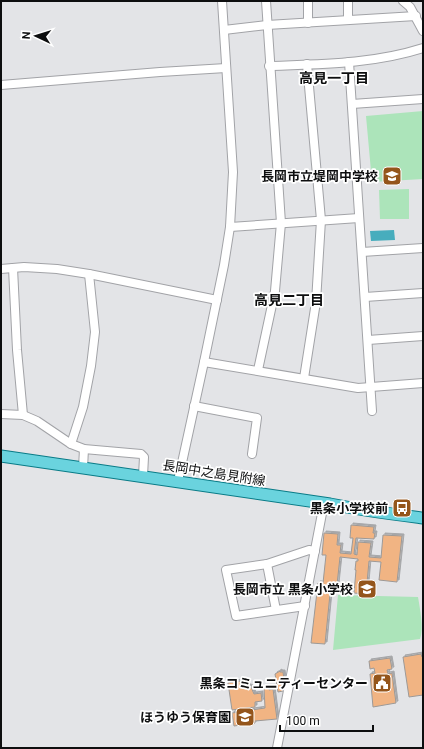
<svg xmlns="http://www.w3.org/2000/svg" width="424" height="749" viewBox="0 0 424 749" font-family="Roboto,'Noto Sans JP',sans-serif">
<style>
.green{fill:#ace4ba}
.water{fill:#47adbd}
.building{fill:#f1b483;stroke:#9c9997;filter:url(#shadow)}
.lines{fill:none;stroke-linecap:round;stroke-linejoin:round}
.minor-casing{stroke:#a2a3a7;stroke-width:10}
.major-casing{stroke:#097b87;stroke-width:13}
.minor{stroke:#fff;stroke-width:8}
.major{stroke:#6ad3de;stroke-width:11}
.labels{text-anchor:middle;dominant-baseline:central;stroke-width:3.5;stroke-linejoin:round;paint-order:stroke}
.poi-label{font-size:13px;font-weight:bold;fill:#0d0e0f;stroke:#fff;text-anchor:end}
.street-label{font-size:13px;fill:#0d0e0f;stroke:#fff}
.neighbourhood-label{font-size:14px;font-weight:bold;fill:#0d0e0f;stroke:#fff}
</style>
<defs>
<filter id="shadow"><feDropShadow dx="2" dy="-2" stdDeviation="0" flood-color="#0004"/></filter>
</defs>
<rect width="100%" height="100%" fill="#e3e4e7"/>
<g class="green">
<path d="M423 111V179L372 182 366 116Z"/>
<path d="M409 189V219H380L379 190Z"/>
<path d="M338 595 418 597C420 609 424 629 420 639L333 650Z"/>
</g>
<path class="water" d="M394 230 395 240 371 241 370 231Z"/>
<g class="building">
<path d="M351 525 374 527 373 533H375L374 539 356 538 354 554 357 555 358 542 371 543 369 557 381 558 383 535 402 536 397 582 379 580 381 562 369 561 366 594 354 593 356 570H355L356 561H358V559L340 557 336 594H330L325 644 311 643 318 583H323L326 555H322L324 533 338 534 337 545H341L340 553 351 554 353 538H350Z"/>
<path d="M421 654 422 657H423V695L409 697 403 657Z"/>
<path d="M390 658 392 669 387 670 388 674 392 673 396 703 373 707 370 674 375 673 374 668 370 669 369 661Z"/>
<path d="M280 671V672H283L284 679 281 680 283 691 278 692 275 674Z"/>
<path d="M241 681 242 684H245L251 687 254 694 261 693 262 701 255 702V707L232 710 228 683Z"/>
<path d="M269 687V690L273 689 277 719 255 721V723L234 726 232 713 265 708 264 688Z"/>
</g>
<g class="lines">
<defs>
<g id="minor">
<path d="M308 1V23"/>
<path d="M348 1V20"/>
<path d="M403 1 410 7 423 31"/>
<path d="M224 30 267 25 416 16"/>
<path d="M349 62 372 411"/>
<path d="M269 66C321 64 373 64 423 48"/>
<path d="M1 85 160 72 226 68"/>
<path d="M352 104 423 99"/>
<path d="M230 227 359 218"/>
<path d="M362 252 423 248"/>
<path d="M13 268 17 350 23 415"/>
<path d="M1 269 24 267 57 269 89 274 217 300"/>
<path d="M365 297 423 293"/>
<path d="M368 340 423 336"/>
<path d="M204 362 358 388 423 383"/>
<path d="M258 370 275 291 281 223 266 1"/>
<path d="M304 378 316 302 321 220 307 64"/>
<path d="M194 406 257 418 252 454"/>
<path d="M1 414 23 415 37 421 71 444 84 449 141 454 144 457 143 476"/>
<path d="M71 444 83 407 91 366 95 332 89 274"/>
<path d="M83 468 84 449"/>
<path d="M178 481 204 362 224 265 230 227 233 172 222 1"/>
<path d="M267 564 276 610"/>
<path d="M305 606 236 616 226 570 267 564 309 550 315 551"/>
<path d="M277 748 324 503"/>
</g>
<path id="major" d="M1 456 330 504C360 510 392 514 423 518"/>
</defs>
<use href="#minor" class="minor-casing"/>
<use href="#major" class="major-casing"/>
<use href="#minor" class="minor"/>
<use href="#major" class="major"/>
</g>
<defs>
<symbol id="school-square" viewBox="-11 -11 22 22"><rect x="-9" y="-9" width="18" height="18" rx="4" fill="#94551b" stroke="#fff"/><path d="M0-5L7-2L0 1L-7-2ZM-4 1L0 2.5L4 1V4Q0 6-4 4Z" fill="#fff"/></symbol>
<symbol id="bus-square" viewBox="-11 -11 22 22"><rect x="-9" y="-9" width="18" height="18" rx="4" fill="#94551b" stroke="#fff"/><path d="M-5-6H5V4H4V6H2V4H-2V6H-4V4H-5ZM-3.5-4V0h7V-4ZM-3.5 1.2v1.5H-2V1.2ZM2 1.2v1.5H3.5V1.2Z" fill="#fff"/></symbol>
<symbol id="civic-square" viewBox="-11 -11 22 22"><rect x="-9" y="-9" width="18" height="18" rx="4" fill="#94551b" stroke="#fff"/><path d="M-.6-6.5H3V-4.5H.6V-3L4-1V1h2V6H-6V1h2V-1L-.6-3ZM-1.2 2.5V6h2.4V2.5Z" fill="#fff"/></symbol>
</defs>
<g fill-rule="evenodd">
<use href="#school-square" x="381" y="165" width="22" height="22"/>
<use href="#bus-square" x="391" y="497" width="22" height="22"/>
<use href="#school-square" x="356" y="578" width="22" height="22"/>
<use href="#civic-square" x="371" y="672" width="22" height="22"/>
<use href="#school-square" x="234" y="706" width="22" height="22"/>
</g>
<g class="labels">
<g class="poi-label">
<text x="378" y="176">長岡市立堤岡中学校</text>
<text x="388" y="508">黒条小学校前</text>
<text x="353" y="589">長岡市立 黒条小学校</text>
<text x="368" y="683">黒条コミュニティーセンター</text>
<text x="231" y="717">ほうゆう保育園</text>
</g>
<g class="street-label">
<text transform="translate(214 473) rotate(9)">長岡中之島見附線</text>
</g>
<g class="neighbourhood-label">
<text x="334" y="78">高見一丁目</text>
<text x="289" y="300">高見二丁目</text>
</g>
</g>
<rect width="424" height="749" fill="none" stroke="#0d0e0f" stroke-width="4"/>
<g transform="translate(36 36) rotate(274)" stroke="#ffffff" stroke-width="3" paint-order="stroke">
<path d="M0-3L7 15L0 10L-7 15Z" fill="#0d0e0f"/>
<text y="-6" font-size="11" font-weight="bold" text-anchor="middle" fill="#0d0e0f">N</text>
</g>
<path d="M280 725v6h93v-6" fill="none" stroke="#0d0e0f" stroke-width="2"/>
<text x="286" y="725" font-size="12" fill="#0d0e0f" stroke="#ffffff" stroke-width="3" paint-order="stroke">100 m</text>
</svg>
